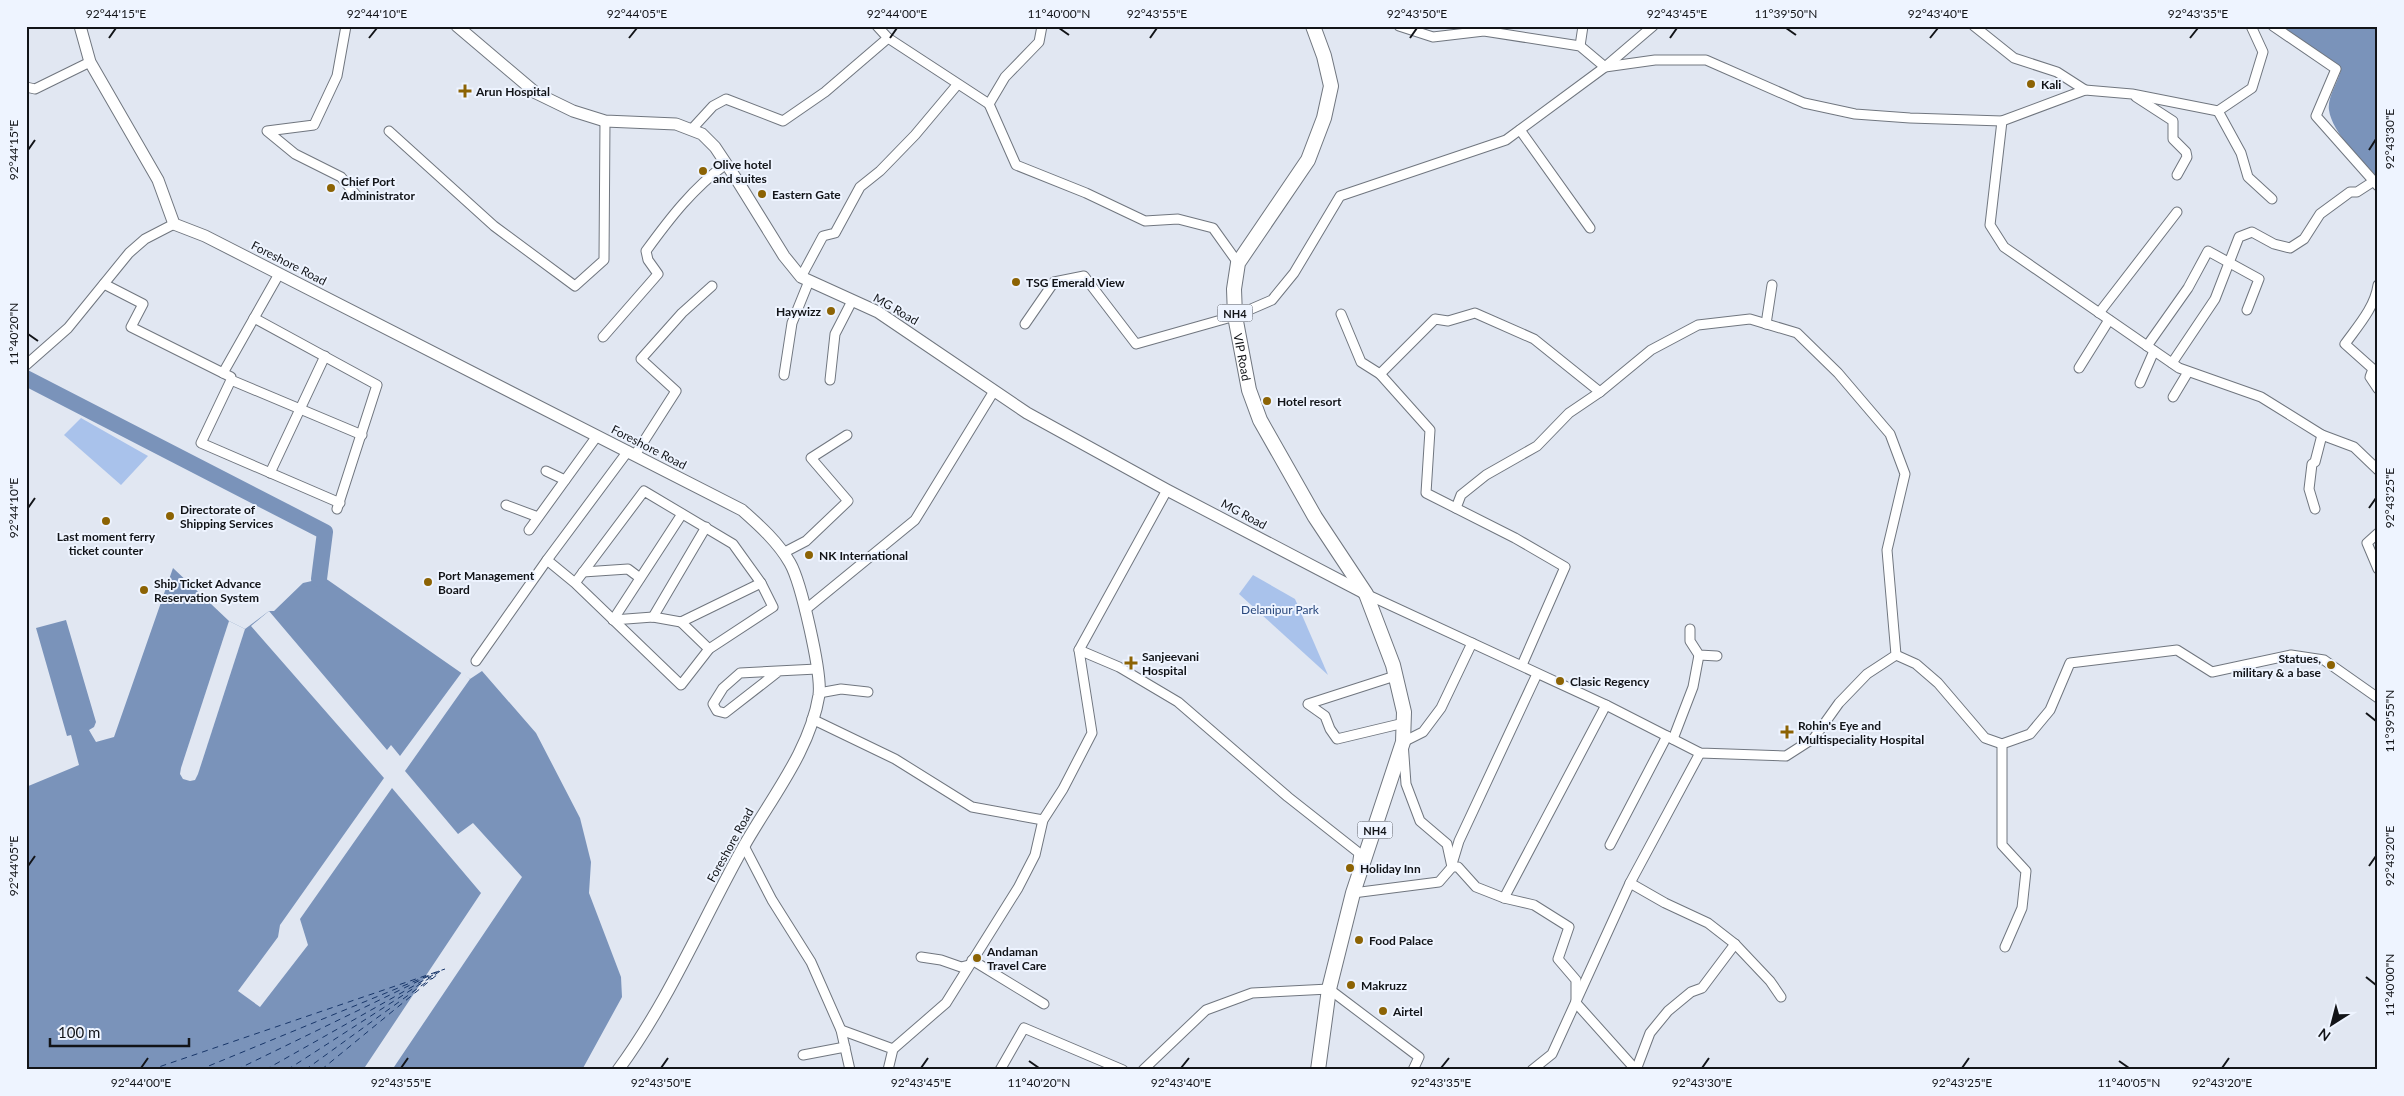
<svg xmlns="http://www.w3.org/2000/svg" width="2404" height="1096" viewBox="0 0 2404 1096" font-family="Lato,sans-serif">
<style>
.green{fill:#a9c2eb}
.water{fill:#7a93ba}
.pier{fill:#e1e7f2}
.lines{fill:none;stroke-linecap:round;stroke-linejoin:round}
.river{stroke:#7a93ba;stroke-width:16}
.ferry{stroke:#183669;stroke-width:1;stroke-dasharray:6 5;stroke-linecap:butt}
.minor-casing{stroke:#70767f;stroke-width:11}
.major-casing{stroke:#70767f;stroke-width:13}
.highway-casing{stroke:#70767f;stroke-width:16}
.minor{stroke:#fff;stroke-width:9}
.major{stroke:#fff;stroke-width:11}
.highway{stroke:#fff;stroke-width:14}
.ticks{fill:none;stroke:#121418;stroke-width:2}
.poi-dot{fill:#8c6304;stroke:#eef4ff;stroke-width:2}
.labels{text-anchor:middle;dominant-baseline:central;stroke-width:4;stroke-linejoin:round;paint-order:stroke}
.shield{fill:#eef4ff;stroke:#54575d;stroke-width:1}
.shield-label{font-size:11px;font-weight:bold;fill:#121418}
.poi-label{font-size:12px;font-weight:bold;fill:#121418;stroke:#eef4ff;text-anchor:start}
.street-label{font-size:12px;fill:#121418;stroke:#eef4ff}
.park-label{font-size:12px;fill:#29487d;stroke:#eef4ff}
.neatline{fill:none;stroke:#121418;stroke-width:2}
.ticks-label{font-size:12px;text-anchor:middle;fill:#121418}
</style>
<rect width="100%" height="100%" fill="#e1e7f2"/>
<g class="green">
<path d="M81 418 148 456 121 485 64 435Z"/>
<path d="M1253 575 1295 599 1328 675 1239 594Z"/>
</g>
<g class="water">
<path d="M2281 26H2378V179C2363 162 2332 133 2329 110 2327 98 2338 82 2341 70L2337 64Z"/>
<path d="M173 568 229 621 245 629 269 611H274L303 583 325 578 470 679 482 671 536 733 580 818 591 862 589 893 621 977 622 997 582 1070H26V787L79 765 71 735 67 736 36 628 66 620 96 722 94 727 89 730 96 742 114 737Z"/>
</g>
<g class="pier">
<path d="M269 611 387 750 391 745 400 756 462 672 470 679 405 771 458 834 473 823 522 877 392 1070H363L481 893 392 788 300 919 308 945 260 1007 238 991 278 937 280 925 384 778 251 626Z"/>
<path d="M229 621 245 629 198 774 195 780 190 781 183 779 180 774 181 768Z"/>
</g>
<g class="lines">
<path class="river" d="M26 378 325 532 319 579"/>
<g class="ferry">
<path d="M150 1070 445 969"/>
<path d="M199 1070 432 974"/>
<path d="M236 1070 439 971"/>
<path d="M265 1070 433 975"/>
<path d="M287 1070 442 970"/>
<path d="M305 1070 432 978"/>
<path d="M321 1070 438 974"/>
</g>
<defs>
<g id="minor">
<path d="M346 26 337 76 314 125 267 131 295 154 341 177 356 195"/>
<path d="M877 26 888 38 989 104 1005 77 1039 42 1042 26"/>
<path d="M1399 26 1433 37 1484 31 1580 46 1605 67 1653 26"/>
<path d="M1974 26 2014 58 2057 72 2085 90"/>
<path d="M2273 26 2336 69 2316 116 2378 186"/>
<path d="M1580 46 1583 26"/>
<path d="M26 87 35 89 90 62"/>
<path d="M2136 97 2173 121V139L2186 152 2187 157 2177 175"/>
<path d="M989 104 1016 165 1086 193 1145 221 1178 219 1213 228 1238 263"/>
<path d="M2218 111 2241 153 2248 177 2272 199"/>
<path d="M2002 121 1990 225 2004 247 2179 368 2261 397 2322 435 2354 447 2378 470"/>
<path d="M691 130 713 106 726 99 783 121 825 92 888 38"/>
<path d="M1520 130 1590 228"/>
<path d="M389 131 494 226 575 286 604 260 605 121"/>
<path d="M801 277 823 236 835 233 860 187 880 171 915 135 957 85"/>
<path d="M104 284 143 304 131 327 231 377V380L362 435"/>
<path d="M2378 285C2375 307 2358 326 2345 344L2373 369 2370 377 2378 389"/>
<path d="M2099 313 2177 212"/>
<path d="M1341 314 1361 362 1380 374 1430 430 1426 493 1515 538 1565 567 1522 665"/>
<path d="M254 318 377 385 337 509"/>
<path d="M1025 324 1054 282 1084 276 1136 344 1235 316 1272 300 1294 273 1340 196 1506 140 1605 67 1655 60H1706L1804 103 1855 114 1910 118 2002 121 2085 90 2132 94 2218 111 2252 88 2263 52 2251 26"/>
<path d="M1766 324 1772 285"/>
<path d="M603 337 658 274 648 260 646 251C670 218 693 188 726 164"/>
<path d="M2147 346 2188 288 2208 251 2259 279 2247 310"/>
<path d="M2172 363 2215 299 2239 237 2252 232 2274 244 2290 248 2304 239 2320 214 2350 192H2357L2374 181"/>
<path d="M26 365 68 328 129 253 145 239 174 224"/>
<path d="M2079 368 2109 320"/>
<path d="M223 373 279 274"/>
<path d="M784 375 792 323 809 281"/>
<path d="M231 380 201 443 340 503"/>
<path d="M830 380 835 334 852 301"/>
<path d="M2140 383 2154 351"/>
<path d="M2173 397 2188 372"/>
<path d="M635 455 676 391 641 359 682 313 712 286"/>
<path d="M546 471 565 480"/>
<path d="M270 473 325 356"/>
<path d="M1167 490 1079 650 1119 667 1178 702 1288 797 1359 853 1357 867"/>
<path d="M506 505 538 517"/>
<path d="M1456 508 1461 495 1486 475 1537 446 1569 413 1600 392"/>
<path d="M2315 509 2309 489 2312 464 2315 462 2322 435"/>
<path d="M529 530 597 436"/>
<path d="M2378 533 2367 543 2378 569"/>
<path d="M783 553 806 541 848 501 811 458 847 435"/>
<path d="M547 560 575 583 681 685 709 649 773 607 761 583 733 544 644 491 575 583"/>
<path d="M583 572 628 569 640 578"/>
<path d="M1366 594 1606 705 1700 753 1786 756 1814 738 1839 703 1867 674 1896 655 1887 550 1905 474 1890 434 1838 373 1797 333 1750 319 1698 325 1651 350 1600 392 1534 339 1475 313 1448 321 1435 319 1380 374"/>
<path d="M805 610 915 520 994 391"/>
<path d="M653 617 706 527"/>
<path d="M613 620 653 617 681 622 761 583"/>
<path d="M613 620 682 514"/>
<path d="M681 622 709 649"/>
<path d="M1690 629V641L1699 655 1717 656"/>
<path d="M1896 655 1916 664 1938 683 1985 738 2002 744 2030 734 2050 710 2070 663 2177 650 2212 672 2291 655 2324 660 2378 698"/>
<path d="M476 661 547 560 628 451"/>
<path d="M779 671 725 713 717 711 713 704 723 688 740 673 817 669"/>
<path d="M1395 676 1308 704 1325 716 1330 729 1337 739 1404 723"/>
<path d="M819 693 841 689 868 692"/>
<path d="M812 719 895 759 972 807 1043 820"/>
<path d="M1673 739 1693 687 1699 655"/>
<path d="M2002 744V845L2026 871 2022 908 2005 947"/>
<path d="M1610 845 1667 736"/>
<path d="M744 846 772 900 811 962 841 1030 850 1070"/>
<path d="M1452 864 1459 841 1537 674"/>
<path d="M1452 867 1447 844 1420 821 1406 784 1403 742 1423 732 1441 708 1472 643"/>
<path d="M1630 883 1665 903 1708 923 1735 944 1770 981 1781 997"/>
<path d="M1353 889V893L1439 882 1452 867H1458L1476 887 1504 898 1534 905 1569 927 1558 959 1576 980V1003L1636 1070"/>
<path d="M1504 898 1606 705"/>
<path d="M921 957 941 960 961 967 969 965"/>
<path d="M972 960 1044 1004"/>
<path d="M841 1030 893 1049 888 1070"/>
<path d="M893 1049 946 1003 1018 888 1035 855 1043 820 1063 789 1092 733 1079 650"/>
<path d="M803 1055 845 1047"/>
<path d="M1000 1070 1024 1028 1123 1070"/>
<path d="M1143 1070 1206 1010 1252 993 1329 989 1419 1057 1413 1070"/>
<path d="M1532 1070 1552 1054 1630 883 1700 753"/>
<path d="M1636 1070 1650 1033 1668 1011 1691 992 1702 988 1735 944"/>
</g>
<g id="major">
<path d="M80 26 90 62 158 180 174 224 205 236 742 510C760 526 778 542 790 563 801 582 822 673 819 695 810 751 771 798 744 846 702 921 669 1001 618 1070"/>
<path d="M457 26 536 93 573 111 605 121 676 124 702 134 715 147 737 180 784 256 801 277 878 312 1027 413 1167 490 1366 594"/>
</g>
<g id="highway">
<path id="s1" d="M1313 26 1324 56 1331 86 1324 118 1308 160 1238 263 1234 289 1235 316 1249 390 1260 420 1315 517 1366 594 1393 665 1404 712 1403 742 1353 893 1329 989 1318 1070"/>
</g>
</defs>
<use href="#minor" class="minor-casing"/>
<use href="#major" class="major-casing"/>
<use href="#highway" class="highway-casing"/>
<use href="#minor" class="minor"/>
<use href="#major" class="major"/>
<use href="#highway" class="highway"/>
</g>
<path class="ticks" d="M1059 28 1069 35M1786 28 1796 35M109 38 116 28M369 38 377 28M629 38 637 28M890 38 897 28M1150 38 1157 28M1410 38 1417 28M1670 38 1677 28M1930 38 1938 28M2190 38 2198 28M28 150 35 140M2369 150 2376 139M28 334 38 341M28 508 35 498M2369 508 2376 498M2366 713 2376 721M28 866 35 856M2369 866 2376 856M2366 977 2376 985M1029 1061 1039 1068M2119 1061 2129 1068M141 1068 148 1058M401 1068 408 1058M661 1068 668 1058M921 1068 928 1058M1181 1068 1189 1058M1441 1068 1449 1058M1702 1068 1709 1058M1962 1068 1969 1058M2222 1068 2229 1058"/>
<g class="poi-dot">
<circle cx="2031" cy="84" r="5"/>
<path d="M462.5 83.5h5v5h5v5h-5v5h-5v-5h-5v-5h5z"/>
<circle cx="703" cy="171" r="5"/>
<circle cx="331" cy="188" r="5"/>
<circle cx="762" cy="194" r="5"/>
<circle cx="1016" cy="282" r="5"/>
<circle cx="831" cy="311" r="5"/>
<circle cx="1267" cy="401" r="5"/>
<circle cx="170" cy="516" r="5"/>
<circle cx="106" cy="521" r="5"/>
<circle cx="809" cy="555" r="5"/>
<circle cx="428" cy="582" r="5"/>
<circle cx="144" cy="590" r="5"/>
<path d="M1128.5 655.5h5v5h5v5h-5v5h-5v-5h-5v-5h5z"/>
<circle cx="2331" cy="665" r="5"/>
<circle cx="1560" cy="681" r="5"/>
<path d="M1784.5 724.5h5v5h5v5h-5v5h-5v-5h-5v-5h5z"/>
<circle cx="1350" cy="868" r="5"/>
<circle cx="1359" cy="940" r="5"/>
<circle cx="977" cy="958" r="5"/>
<circle cx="1351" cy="985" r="5"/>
<circle cx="1383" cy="1011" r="5"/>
</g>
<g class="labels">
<g class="shield">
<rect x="1217.5" y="304.5" width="35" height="17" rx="4"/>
<rect x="1357.5" y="821.5" width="35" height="17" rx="4"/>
</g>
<g class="shield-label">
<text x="1235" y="313">NH4</text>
<text x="1375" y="830">NH4</text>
</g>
<g class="poi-label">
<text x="2041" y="84">Kali</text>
<text x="476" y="91">Arun Hospital</text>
<text x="713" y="164">Olive hotel<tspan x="713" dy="14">and suites</tspan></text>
<text x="341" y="181">Chief Port<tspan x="341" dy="14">Administrator</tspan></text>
<text x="772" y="194">Eastern Gate</text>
<text x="1026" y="282">TSG Emerald View</text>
<text x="821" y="311" text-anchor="end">Haywizz</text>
<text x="1277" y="401">Hotel resort</text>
<text x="180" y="509">Directorate of<tspan x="180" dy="14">Shipping Services</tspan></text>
<text x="106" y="536" text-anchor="middle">Last moment ferry<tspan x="106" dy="14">ticket counter</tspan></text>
<text x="819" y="555">NK International</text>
<text x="438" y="575">Port Management<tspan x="438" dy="14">Board</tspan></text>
<text x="154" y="583">Ship Ticket Advance<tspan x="154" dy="14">Reservation System</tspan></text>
<text x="1142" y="656">Sanjeevani<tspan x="1142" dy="14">Hospital</tspan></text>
<text x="2321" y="658" text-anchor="end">Statues,<tspan x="2321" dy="14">military &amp; a base</tspan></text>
<text x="1570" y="681">Clasic Regency</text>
<text x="1798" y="725">Rohin's Eye and<tspan x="1798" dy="14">Multispeciality Hospital</tspan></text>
<text x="1360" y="868">Holiday Inn</text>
<text x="1369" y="940">Food Palace</text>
<text x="987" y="951">Andaman<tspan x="987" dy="14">Travel Care</tspan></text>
<text x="1361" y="985">Makruzz</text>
<text x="1393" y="1011">Airtel</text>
</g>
<g class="street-label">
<text transform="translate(289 263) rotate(27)">Foreshore Road</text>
<text transform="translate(896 309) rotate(30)">MG Road</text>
<text stroke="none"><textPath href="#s1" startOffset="360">VIP Road</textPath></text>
<text transform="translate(649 447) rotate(27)">Foreshore Road</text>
<text transform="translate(1244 514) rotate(28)">MG Road</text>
<text transform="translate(730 845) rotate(-61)">Foreshore Road</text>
</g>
<g class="park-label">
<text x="1280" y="609">Delanipur Park</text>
</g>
</g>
<rect width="2404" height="1096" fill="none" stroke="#eef4ff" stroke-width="55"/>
<g transform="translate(2332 1024) rotate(216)" stroke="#eef4ff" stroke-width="4" paint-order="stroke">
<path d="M0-4L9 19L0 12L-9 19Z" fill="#121418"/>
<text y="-8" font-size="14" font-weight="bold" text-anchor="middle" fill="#121418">N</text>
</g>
<path d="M50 1038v8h139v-8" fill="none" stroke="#121418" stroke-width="2.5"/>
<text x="58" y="1038" font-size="15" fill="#121418" stroke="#eef4ff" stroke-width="4" paint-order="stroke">100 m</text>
<rect x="28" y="28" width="2348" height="1040" class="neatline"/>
<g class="ticks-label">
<text x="116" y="18">92°44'15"E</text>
<text x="377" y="18">92°44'10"E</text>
<text x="637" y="18">92°44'05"E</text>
<text x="897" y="18">92°44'00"E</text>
<text x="1059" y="18">11°40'00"N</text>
<text x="1157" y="18">92°43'55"E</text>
<text x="1417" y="18">92°43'50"E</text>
<text x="1677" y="18">92°43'45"E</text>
<text x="1786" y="18">11°39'50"N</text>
<text x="1938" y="18">92°43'40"E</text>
<text x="2198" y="18">92°43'35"E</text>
<text transform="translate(2390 139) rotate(-90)" y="4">92°43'30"E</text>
<text transform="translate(14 150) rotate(-90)" y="4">92°44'15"E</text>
<text transform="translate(14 334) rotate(-90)" y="4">11°40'20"N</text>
<text transform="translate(2390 498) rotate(-90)" y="4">92°43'25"E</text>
<text transform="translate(14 508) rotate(-90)" y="4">92°44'10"E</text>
<text transform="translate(2390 721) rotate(-90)" y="4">11°39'55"N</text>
<text transform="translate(2390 856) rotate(-90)" y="4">92°43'20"E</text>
<text transform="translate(14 866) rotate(-90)" y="4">92°44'05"E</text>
<text transform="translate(2390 985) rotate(-90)" y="4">11°40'00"N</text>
<text x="141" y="1087">92°44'00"E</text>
<text x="401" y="1087">92°43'55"E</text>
<text x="661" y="1087">92°43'50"E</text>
<text x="921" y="1087">92°43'45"E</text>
<text x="1039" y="1087">11°40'20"N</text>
<text x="1181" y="1087">92°43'40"E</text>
<text x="1441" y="1087">92°43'35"E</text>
<text x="1702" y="1087">92°43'30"E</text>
<text x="1962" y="1087">92°43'25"E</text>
<text x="2129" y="1087">11°40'05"N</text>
<text x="2222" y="1087">92°43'20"E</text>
</g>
</svg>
